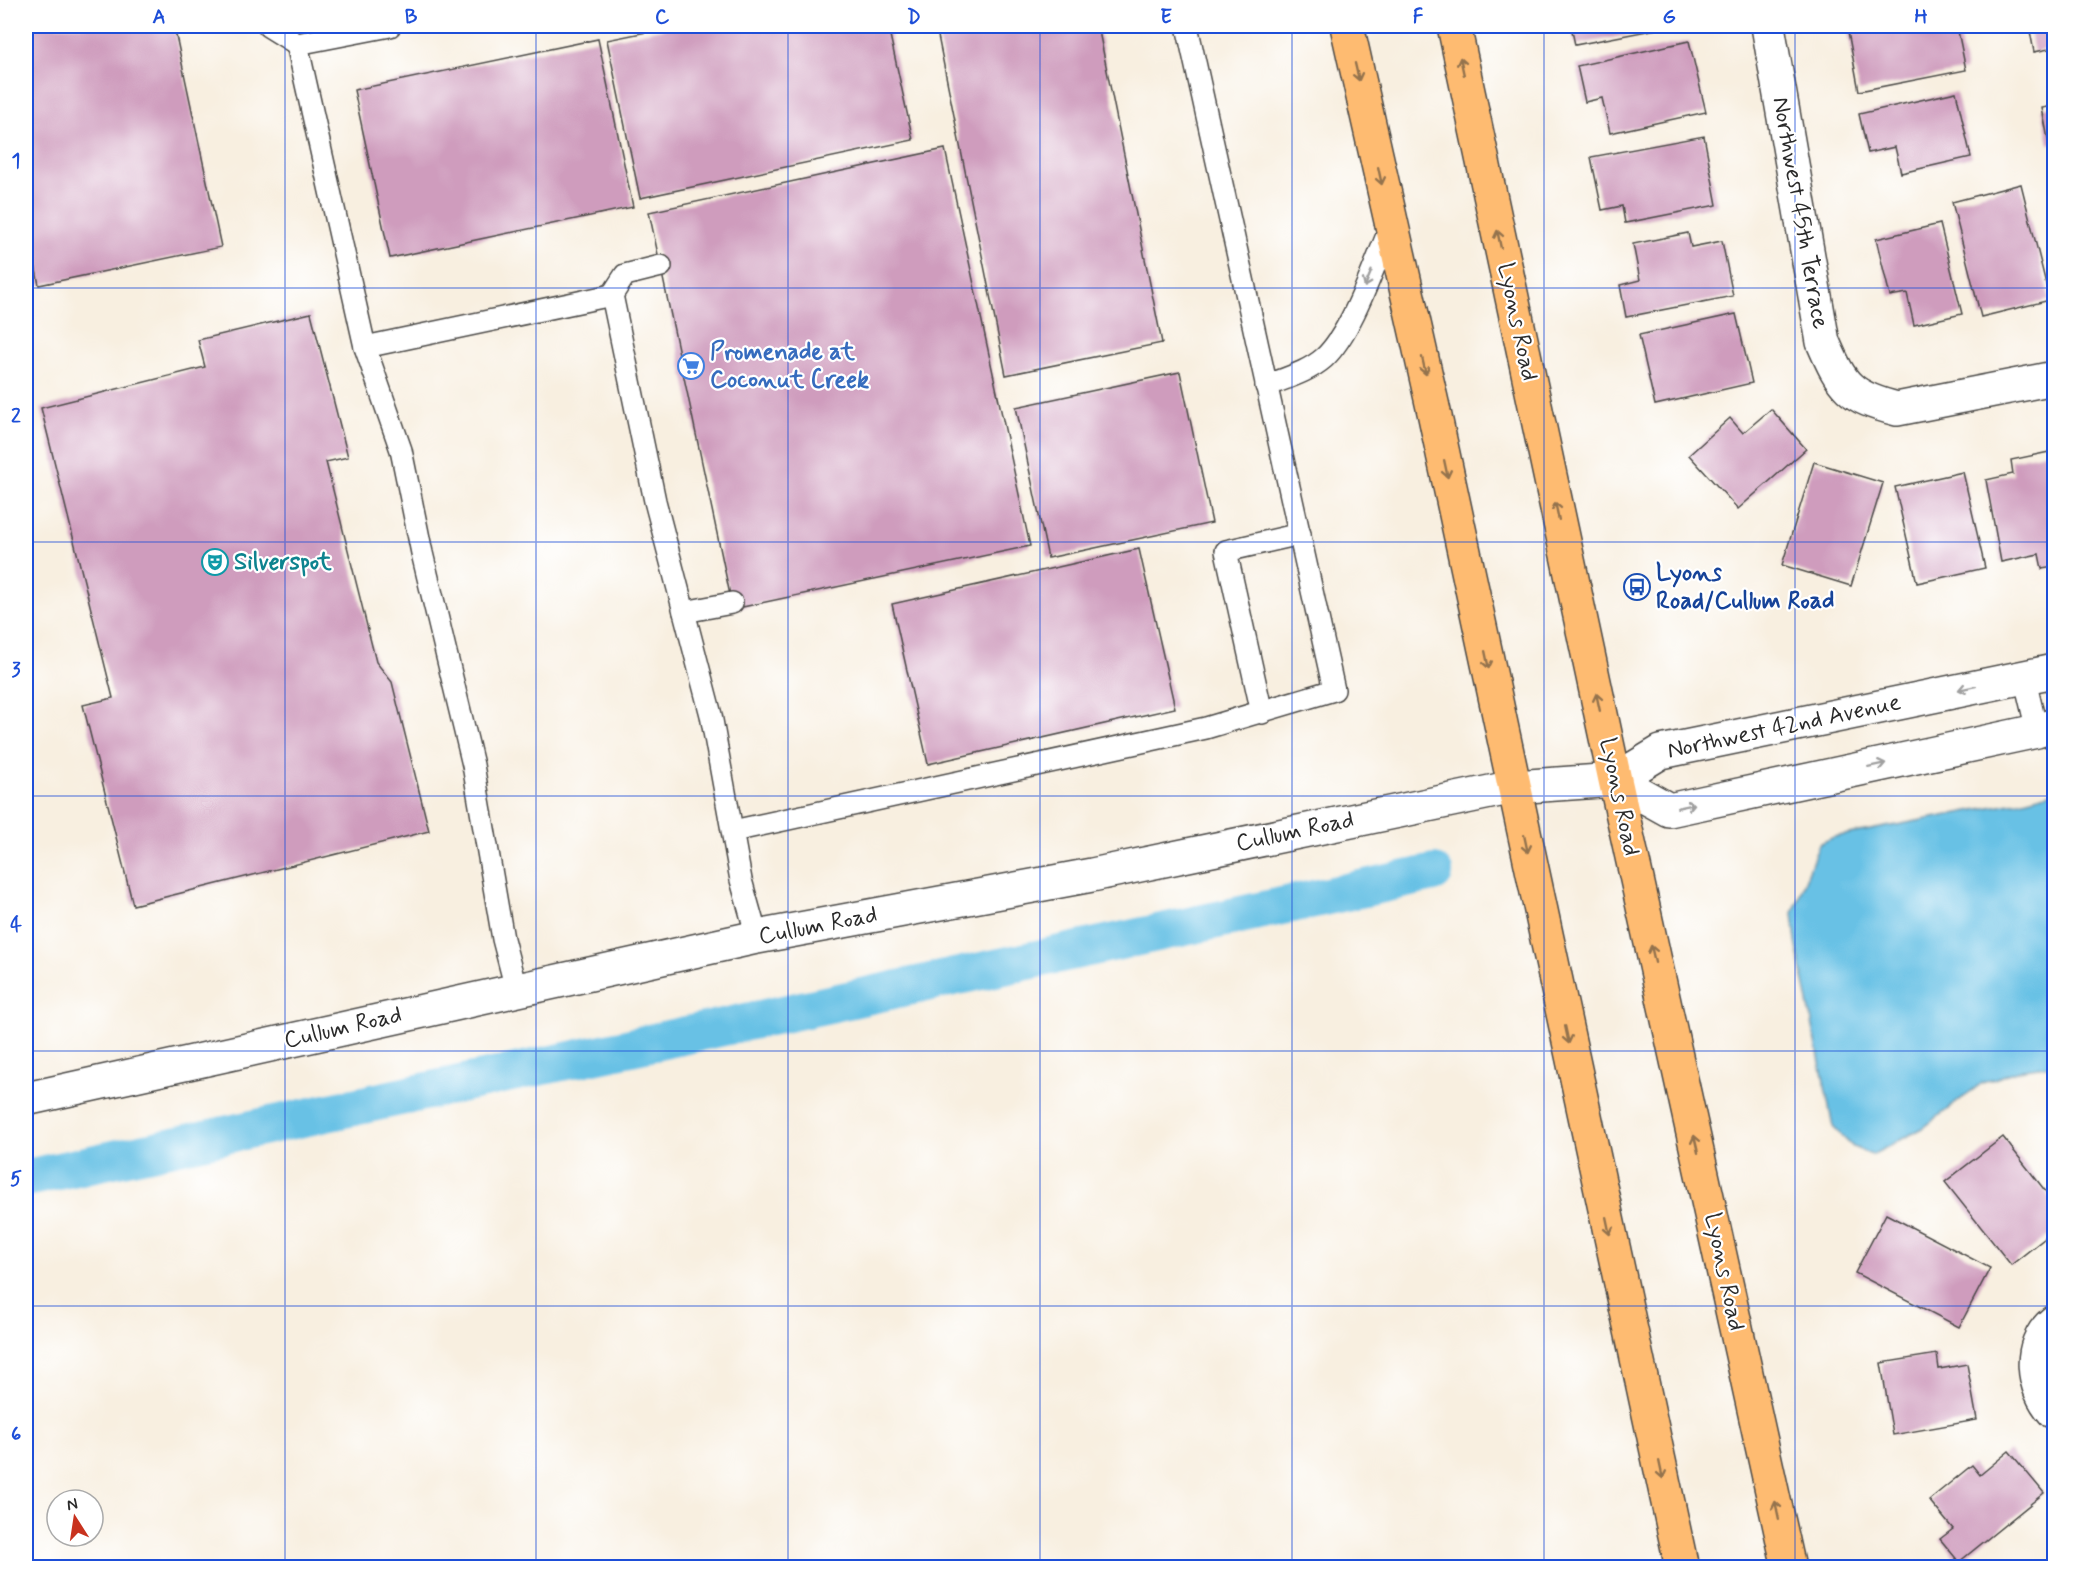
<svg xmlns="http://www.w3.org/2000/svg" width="2080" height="1593" viewBox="0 0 2080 1593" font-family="Mynerve,sans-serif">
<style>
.water{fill:#67c1e5;stroke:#497688;stroke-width:1.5}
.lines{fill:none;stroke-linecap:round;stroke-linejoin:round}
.canal{stroke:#67c1e5;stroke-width:38}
.building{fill:#cf9cbd}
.service-casing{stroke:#4a4846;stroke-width:24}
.minor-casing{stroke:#4a4846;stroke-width:36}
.tertiary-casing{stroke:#4a4846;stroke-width:36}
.primary-casing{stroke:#4a4846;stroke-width:36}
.service{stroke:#fff;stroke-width:21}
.minor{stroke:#fff;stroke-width:33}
.tertiary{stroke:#fff;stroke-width:33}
.primary{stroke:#febb71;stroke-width:33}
.oneway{stroke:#94734e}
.oneway2{stroke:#a0a0a0}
.grid{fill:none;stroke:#1d4ed8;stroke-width:1.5;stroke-opacity:0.55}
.labels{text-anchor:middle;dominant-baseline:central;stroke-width:4.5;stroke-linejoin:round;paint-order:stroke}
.street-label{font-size:24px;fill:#2b2b2b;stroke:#fff}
.shop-label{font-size:24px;font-weight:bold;fill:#366cbe;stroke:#fff;text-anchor:start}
.culture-label{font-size:24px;font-weight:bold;fill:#0d838f;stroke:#fff;text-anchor:start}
.transit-label{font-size:24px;font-weight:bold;fill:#164399;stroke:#fff;text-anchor:start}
.neatline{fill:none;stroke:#1d4ed8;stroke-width:2}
.grid-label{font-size:20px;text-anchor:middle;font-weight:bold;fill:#1d4ed8}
</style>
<rect width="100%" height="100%" fill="#fff"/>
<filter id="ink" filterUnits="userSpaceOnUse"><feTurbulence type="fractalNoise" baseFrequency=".0167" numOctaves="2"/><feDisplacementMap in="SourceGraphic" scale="12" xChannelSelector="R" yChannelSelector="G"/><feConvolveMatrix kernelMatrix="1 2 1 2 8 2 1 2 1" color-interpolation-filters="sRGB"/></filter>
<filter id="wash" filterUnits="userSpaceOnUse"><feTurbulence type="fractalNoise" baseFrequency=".008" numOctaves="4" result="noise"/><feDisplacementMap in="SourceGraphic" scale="24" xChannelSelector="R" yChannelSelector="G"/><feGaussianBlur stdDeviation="1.35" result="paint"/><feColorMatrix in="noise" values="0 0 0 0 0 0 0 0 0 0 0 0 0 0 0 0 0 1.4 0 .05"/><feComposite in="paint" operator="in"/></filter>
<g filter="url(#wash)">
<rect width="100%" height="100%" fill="#f8efe0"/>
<path class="water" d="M2054 792V1065L2023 1069 1982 1083 1923 1128 1872 1155 1853 1147 1833 1127 1796 942 1793 913 1819 844 1834 837 2016 802Z"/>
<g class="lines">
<path class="canal" d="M26 1178 1434 873"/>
</g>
<g id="blocks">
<g class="building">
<path d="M26 26H174L221 247 39 285 26 220Z"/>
<path d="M676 26H888L913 140 640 198 607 40Z"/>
<path d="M936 26H1098L1162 343 1006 375Z"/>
<path d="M1571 26H1668V27L1575 45Z"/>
<path d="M1847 26H1957L1966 70 1859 91Z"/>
<path d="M2029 26H2054V48L2034 52Z"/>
<path d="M598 39 633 207 390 258 354 90Z"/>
<path d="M1689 41 1706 112 1610 133 1602 98 1585 102 1577 66Z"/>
<path d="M1956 92 1971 157 1901 173 1895 147 1868 153 1859 114Z"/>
<path d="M2054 106V143L2049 144 2042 108Z"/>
<path d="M1704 136 1717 205 1625 223 1622 206 1602 210 1591 157Z"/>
<path d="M945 149 1030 546 733 609 649 212Z"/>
<path d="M2021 184 2050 300 1981 317 1952 202Z"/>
<path d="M1940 224 1962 314 1914 325 1907 293 1890 296 1876 239Z"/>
<path d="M1688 233 1691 247 1722 241 1733 296 1626 317 1620 285 1640 280 1633 244Z"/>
<path d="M311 313 348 457 326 462 376 662 392 682 429 831 133 905 83 705 113 698 41 408 205 367 198 340Z"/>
<path d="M1736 314 1752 383 1655 405 1639 335Z"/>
<path d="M1180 372 1212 523 1048 558 1016 407Z"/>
<path d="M1771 409 1806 449 1738 509 1689 455 1730 418 1743 433Z"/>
<path d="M2054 451V567L2042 569 2039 554 2001 562 1986 480 2013 474 2011 460Z"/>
<path d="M1814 462 1883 483 1851 586 1782 565Z"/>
<path d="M1963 472 1985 568 1917 583 1895 487Z"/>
<path d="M1139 549 1175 708 928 764 892 604Z"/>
<path d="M2003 1137 2054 1202V1231L2011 1265 1945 1182Z"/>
<path d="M1886 1214 1990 1268 1959 1327 1855 1273Z"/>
<path d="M1937 1354 1939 1369 1967 1364 1977 1420 1893 1435 1881 1363Z"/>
<path d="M2009 1451 2044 1493 1959 1562 1940 1539 1953 1529 1929 1500 1972 1465 1980 1475Z"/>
</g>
</g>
</g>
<g filter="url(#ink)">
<use href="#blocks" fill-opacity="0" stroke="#4a4846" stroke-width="1.5"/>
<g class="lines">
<defs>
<g id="service">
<path d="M268 26 297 44 390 26"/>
<path d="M297 44 365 347 612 295 655 501 711 715 741 880 757 937"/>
<path d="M612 295 625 275 661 266"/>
<path d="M365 347 401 450 422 553 473 765 503 939 516 989"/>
<path d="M1266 386C1286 378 1308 372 1324 358 1353 331 1375 262 1391 226"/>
<path d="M684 612 732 603"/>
<path d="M2024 676 2037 731"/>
<path d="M1262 713 1226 551 1300 534"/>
<path d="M733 831 1206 728 1334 690 1187 26"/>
</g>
<g id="minor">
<path d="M1768 26 1823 342C1842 386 1849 397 1897 409L2054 378"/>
<path d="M1615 780 1669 810 2037 731 2054 725"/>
<path d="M1615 780 1661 752 2054 671"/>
<path d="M2054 1322C2026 1345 2032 1388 2054 1412"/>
</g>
<path id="tertiary" d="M26 1099 757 937 1092 875 1514 787 1615 780"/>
<g id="primary">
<path d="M1347 26 1434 412 1682 1568"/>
<path d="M1454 26 1615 780 1789 1568"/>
</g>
</defs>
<use href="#service" class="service-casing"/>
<use href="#minor" class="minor-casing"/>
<use href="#tertiary" class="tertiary-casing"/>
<use href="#primary" class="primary-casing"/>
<use href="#service" class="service"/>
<use href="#minor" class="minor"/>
<use href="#tertiary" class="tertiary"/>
<use href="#primary" class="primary"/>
</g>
<defs><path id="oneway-shaft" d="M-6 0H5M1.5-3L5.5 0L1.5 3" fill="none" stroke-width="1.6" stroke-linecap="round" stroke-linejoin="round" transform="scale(1.5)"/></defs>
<g class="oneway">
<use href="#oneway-shaft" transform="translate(1462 66) rotate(-102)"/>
<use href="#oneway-shaft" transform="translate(1357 72) rotate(77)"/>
<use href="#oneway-shaft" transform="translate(1380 176) rotate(78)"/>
<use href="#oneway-shaft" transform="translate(1499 239) rotate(-102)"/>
<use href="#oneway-shaft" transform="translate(1424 366) rotate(77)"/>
<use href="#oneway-shaft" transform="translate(1446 469) rotate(78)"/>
<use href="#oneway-shaft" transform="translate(1557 511) rotate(-102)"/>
<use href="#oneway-shaft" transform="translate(1487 660) rotate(78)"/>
<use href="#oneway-shaft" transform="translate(1598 702) rotate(-102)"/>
<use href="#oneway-shaft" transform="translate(1526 844) rotate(78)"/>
<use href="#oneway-shaft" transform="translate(1653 954) rotate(-103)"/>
<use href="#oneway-shaft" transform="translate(1567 1035) rotate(78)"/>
<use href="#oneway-shaft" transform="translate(1696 1144) rotate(-103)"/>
<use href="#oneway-shaft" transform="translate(1608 1226) rotate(78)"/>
<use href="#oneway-shaft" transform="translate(1661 1470) rotate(78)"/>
<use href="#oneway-shaft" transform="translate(1777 1510) rotate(-102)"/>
</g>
<g class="oneway2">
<use href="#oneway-shaft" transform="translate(1368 279) rotate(113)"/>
<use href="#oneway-shaft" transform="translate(1967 688) rotate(168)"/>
<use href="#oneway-shaft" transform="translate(1877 765) rotate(-12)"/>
<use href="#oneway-shaft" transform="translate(1686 806) rotate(-12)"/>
</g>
</g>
<path class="grid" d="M285 26V1568M536 26V1568M788 26V1568M1040 26V1568M1292 26V1568M1544 26V1568M1795 26V1568M26 288H2054M26 542H2054M26 796H2054M26 1051H2054M26 1306H2054"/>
<defs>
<symbol id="supermarket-ring" viewBox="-11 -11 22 22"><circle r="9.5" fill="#fff" stroke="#3f7fe0" stroke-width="1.5"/><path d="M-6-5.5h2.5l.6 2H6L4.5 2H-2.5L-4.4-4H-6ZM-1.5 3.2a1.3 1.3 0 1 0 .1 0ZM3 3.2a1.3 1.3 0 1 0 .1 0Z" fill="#3f7fe0"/></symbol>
<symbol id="theatre-ring" viewBox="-11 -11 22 22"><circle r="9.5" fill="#fff" stroke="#0f9aa8" stroke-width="1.5"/><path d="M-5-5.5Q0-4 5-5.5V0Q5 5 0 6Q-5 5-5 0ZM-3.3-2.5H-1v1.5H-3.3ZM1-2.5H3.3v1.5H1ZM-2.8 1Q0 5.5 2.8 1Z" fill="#0f9aa8"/></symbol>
<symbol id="bus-ring" viewBox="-11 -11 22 22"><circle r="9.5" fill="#fff" stroke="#1a4fb4" stroke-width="1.5"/><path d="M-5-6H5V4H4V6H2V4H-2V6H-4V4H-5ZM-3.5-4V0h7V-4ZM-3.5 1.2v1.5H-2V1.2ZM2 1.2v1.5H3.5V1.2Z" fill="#1a4fb4"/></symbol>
</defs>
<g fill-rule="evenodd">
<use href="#supermarket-ring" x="676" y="351" width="30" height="30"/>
<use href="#theatre-ring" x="200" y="547" width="30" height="30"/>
<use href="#bus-ring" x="1622" y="572" width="30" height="30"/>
</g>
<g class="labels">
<g class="street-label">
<text transform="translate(1800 213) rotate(80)">Northwest 45th Terrace</text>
<text transform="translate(1517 322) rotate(78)">Lyons Road</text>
<text transform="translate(1784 727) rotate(-12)">Northwest 42nd Avenue</text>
<text transform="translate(1619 797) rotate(78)">Lyons Road</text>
<text transform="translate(1295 832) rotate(-12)">Cullum Road</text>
<text transform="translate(818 926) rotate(-11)">Cullum Road</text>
<text transform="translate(343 1028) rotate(-13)">Cullum Road</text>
<text transform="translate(1724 1272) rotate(78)">Lyons Road</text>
</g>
<g class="shop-label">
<text x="710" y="352">Promenade at<tspan x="710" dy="28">Coconut Creek</tspan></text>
</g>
<g class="culture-label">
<text x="234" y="562">Silverspot</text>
</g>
<g class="transit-label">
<text x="1656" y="573">Lyons<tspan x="1656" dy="28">Road/Cullum Road</tspan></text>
</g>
</g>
<rect width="2080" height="1593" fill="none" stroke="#fff" stroke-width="66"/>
<g transform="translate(75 1518) rotate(348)"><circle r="28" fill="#ffffff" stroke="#aaaaaa" stroke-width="1.5"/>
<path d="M0-4.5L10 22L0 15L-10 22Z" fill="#c8321e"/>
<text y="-9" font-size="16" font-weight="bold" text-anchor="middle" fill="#2b2b2b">N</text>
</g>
<rect x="33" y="33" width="2014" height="1527" class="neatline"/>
<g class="grid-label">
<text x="159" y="23">A</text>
<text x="411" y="23">B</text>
<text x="662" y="23">C</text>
<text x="914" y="23">D</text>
<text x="1166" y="23">E</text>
<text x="1418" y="23">F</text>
<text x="1669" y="23">G</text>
<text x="1921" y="23">H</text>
<text x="16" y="167">1</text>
<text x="16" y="422">2</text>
<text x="16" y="676">3</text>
<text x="16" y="931">4</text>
<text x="16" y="1185">5</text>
<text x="16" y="1440">6</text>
</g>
</svg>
